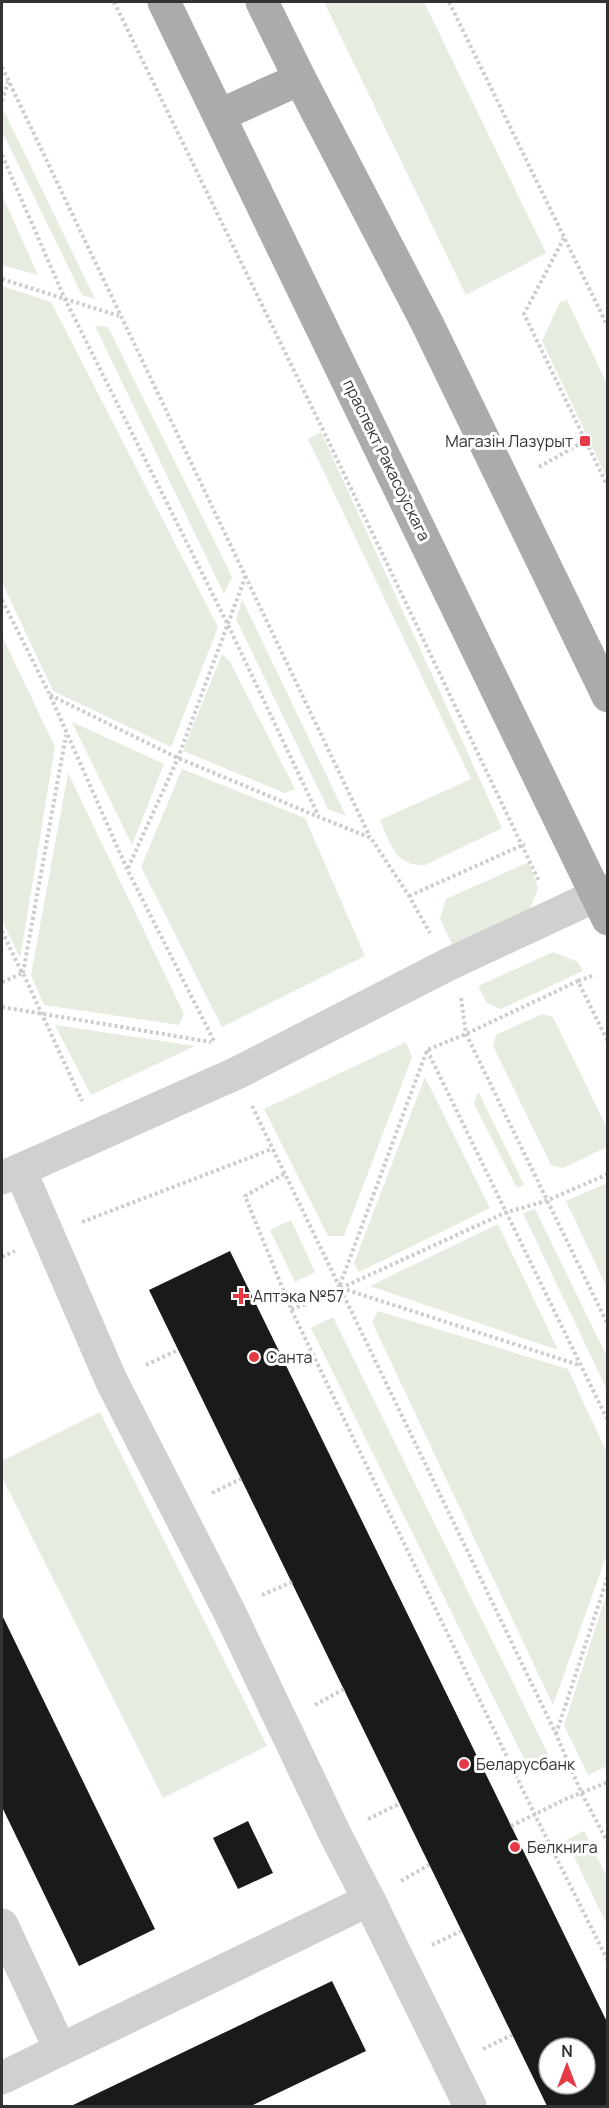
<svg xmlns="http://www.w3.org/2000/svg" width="609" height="2108" viewBox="0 0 609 2108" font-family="Manrope,sans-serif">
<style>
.green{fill:#e6ecdf}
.building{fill:#1a1a1a;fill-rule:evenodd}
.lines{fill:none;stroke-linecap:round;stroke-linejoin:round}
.path{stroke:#cdcdcd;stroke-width:4;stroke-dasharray:3 3;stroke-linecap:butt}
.minor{stroke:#d0d0d0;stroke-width:33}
.major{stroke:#ababab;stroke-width:33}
.poi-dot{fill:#e63946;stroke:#fff;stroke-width:2}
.labels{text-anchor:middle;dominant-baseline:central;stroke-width:6;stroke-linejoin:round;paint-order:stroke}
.poi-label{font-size:16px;fill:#333;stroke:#fff;text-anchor:start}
.street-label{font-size:16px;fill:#333;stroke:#fff}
</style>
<rect width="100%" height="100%" fill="#fff"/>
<g class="green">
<path d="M324 2H424L546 253 466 295Z"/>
<path d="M3 109 95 299 82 295 2 131Z"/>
<path d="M2 195 38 275 2 265Z"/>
<path d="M2 286 51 302 218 627 171 747 53 691 2 582Z"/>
<path d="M567 300 607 384V478L542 341 560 302Z"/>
<path d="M95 326 108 327 232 577 224 594Z"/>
<path d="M321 432 502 828 425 865C394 867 391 843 380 820L471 779 308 439Z"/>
<path d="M242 599 346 816 328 809 236 619Z"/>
<path d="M2 636 55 747 20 958 2 920Z"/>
<path d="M222 654 230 662 295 789 285 793 183 751Z"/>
<path d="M72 722 164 764 132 845Z"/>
<path d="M182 769 305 818 365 956 222 1027 141 867Z"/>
<path d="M68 773 184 1014 179 1025 44 1005 31 975Z"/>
<path d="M529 862 538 888 531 907 517 918 454 948 440 919 446 899Z"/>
<path d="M553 952 578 962 583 971 501 1009 487 1003 478 986Z"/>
<path d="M542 1014 553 1017 607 1128V1147L563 1168 551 1165 493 1046 496 1035Z"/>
<path d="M55 1025 195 1046 91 1095Z"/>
<path d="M406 1042 412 1057 344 1236H328L264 1109Z"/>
<path d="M425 1077 490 1208 359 1272 354 1263Z"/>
<path d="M478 1091 524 1185 517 1188 474 1104Z"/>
<path d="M607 1183V1288L566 1201Z"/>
<path d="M535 1209 607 1357V1390L523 1213Z"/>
<path d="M291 1220 315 1272 295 1282 270 1230Z"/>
<path d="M498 1224 558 1350 370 1286Z"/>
<path d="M378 1311 568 1369 607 1453V1554L553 1705 372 1322Z"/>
<path d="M333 1317 551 1760 530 1771 311 1328Z"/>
<path d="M100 1412 267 1746 163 1798 2 1477V1461Z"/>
<path d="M607 1592V1766L588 1775 564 1725Z"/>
<path d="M584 1831 607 1877V1925L566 1840Z"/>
</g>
<g class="building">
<path d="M230 1251 608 2024V2106H547L149 1290ZM549 2048H585V2084H549Z"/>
<path d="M2 1615 155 1929 79 1966 2 1807Z"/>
<path d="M248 1821 273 1873 238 1889 213 1838Z"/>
<path d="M332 1981 366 2051 251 2106H71Z"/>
</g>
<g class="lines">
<g class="path">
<path d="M114 2 323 430 539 881"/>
<path d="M449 2 608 327"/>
<path d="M2 67 370 837"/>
<path d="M2 101 8 82"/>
<path d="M2 155 65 299 228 625 319 817 371 838 409 896 430 933"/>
<path d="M564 238 524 314 608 487"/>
<path d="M2 279 119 316"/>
<path d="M539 467 585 441"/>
<path d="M2 600 50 695 127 869 215 1043"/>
<path d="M50 695 178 758 319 817"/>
<path d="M128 868 178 758 246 575"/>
<path d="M409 896 525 844"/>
<path d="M2 931 22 973"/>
<path d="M23 973 66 735"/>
<path d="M578 981 592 976"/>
<path d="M2 982 23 973 82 1101"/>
<path d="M461 998 466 1034 608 1325"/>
<path d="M2 1007 211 1042"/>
<path d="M427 1050 608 1421"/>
<path d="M252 1106 556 1734 582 1794 608 1843"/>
<path d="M284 1174 245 1196 291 1309 535 1815 608 1961"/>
<path d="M82 1222 272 1149"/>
<path d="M2 1257 15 1251"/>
<path d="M340 1285 427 1050 466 1034 578 981 608 1042"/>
<path d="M341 1288 579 1365"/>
<path d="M291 1309 306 1304 507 1212 546 1201 608 1174"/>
<path d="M146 1365 178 1350"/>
<path d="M212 1493 241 1479"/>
<path d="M262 1595 292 1582"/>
<path d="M315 1705 344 1689"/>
<path d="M556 1734 608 1576"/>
<path d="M368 1819 399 1804"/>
<path d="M511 1826 566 1799 608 1782"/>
<path d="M401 1881 429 1865"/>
<path d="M432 1945 461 1931"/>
<path d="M483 2049 512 2035"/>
</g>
<g class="minor">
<path d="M20 1170 111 1380 229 1611 335 1834 369 1900 470 2106"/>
<path d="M2 1178 237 1073 447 965 608 890"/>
<path d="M2 1925 60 2049"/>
<path d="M2 2078 369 1900"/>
</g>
<g class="major">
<path d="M164 2C314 306 459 613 608 919"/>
<path d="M262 2 300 79 427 323 608 696"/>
<path d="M220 115 300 79"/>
</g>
</g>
<g class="poi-dot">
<rect x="579" y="435" width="12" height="12" rx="3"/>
<path d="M238 1287h6v6h6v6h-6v6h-6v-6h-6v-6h6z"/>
<circle cx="254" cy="1357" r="6"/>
<circle cx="464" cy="1764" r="6"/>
<circle cx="515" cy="1847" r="6"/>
</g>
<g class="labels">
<g class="poi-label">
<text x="573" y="441" text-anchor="end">Магазін Лазурыт</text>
<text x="253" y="1296">Аптэка №57</text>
<text x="266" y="1357">Санта</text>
<text x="476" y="1764">Беларусбанк</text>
<text x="527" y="1847">Белкнига</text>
</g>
<g class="street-label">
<text transform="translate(387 460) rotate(64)">праспект Ракасоўскага</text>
</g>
</g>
<rect width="609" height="2108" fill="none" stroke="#333333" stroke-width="6"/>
<g transform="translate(567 2066)"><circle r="28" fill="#ffffff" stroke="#adadad" stroke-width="1.5"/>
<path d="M0-4.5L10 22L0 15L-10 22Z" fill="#e63946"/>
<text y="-9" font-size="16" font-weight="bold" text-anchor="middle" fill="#333333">N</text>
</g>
</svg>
